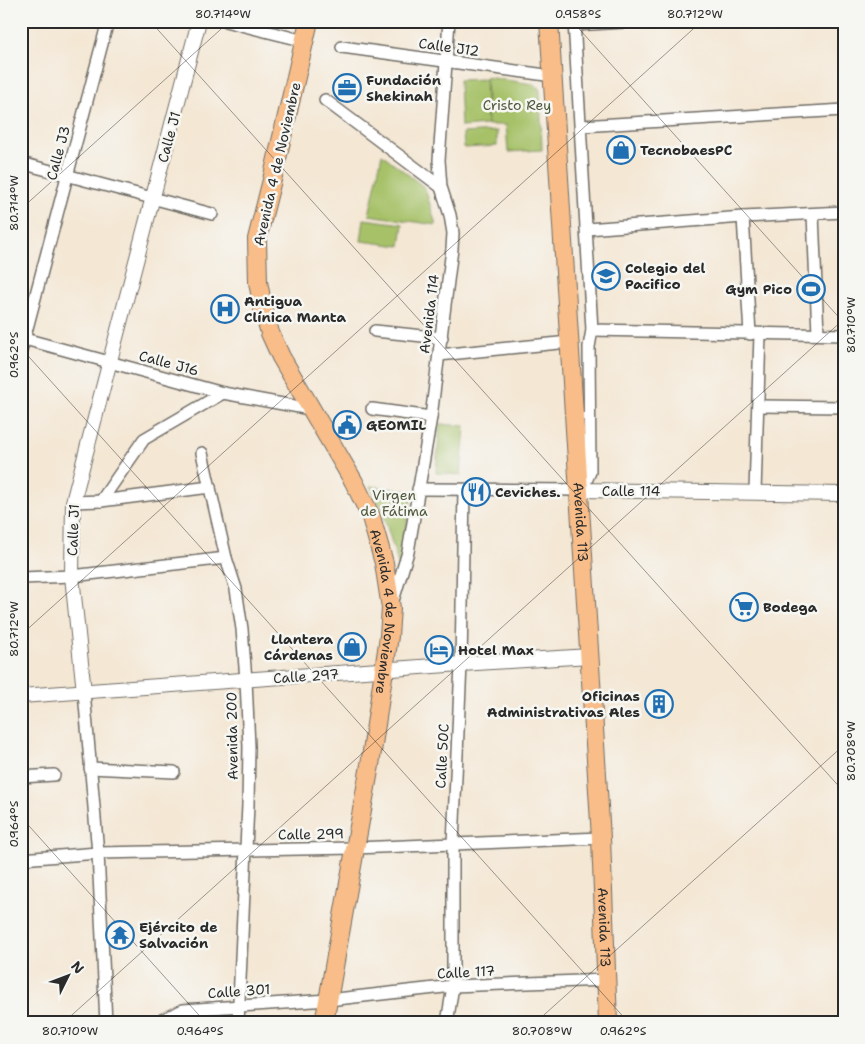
<svg xmlns="http://www.w3.org/2000/svg" width="865" height="1044" viewBox="0 0 865 1044" font-family="'Shantell Sans',sans-serif">
<style>
.green{fill:#a6c167;stroke:#687649}
.lines{fill:none;stroke-linecap:round;stroke-linejoin:round}
.minor-casing{stroke:#716d66;stroke-width:14}
.tertiary-casing{stroke:#716d66;stroke-width:16}
.primary-casing{stroke:#716d66;stroke-width:20}
.minor{stroke:#fff;stroke-width:11}
.tertiary{stroke:#fff;stroke-width:14}
.primary{stroke:#f8bd88;stroke-width:18}
.ticks{fill:none;stroke:#2b2b2b;stroke-width:1;stroke-opacity:0.45}
.labels{text-anchor:middle;dominant-baseline:central;stroke-width:5;stroke-linejoin:round;paint-order:stroke}
.street-label{font-size:14px;fill:#2b2b2b;stroke:#f6f6f2}
.poi-label{font-size:14px;font-weight:bold;fill:#2b2b2b;stroke:#f6f6f2;text-anchor:start}
.park-label{font-size:14px;fill:#50583d;stroke:#f6f6f2}
.neatline{fill:none;stroke:#2b2b2b;stroke-width:2}
.ticks-label{font-size:12px;text-anchor:middle;fill:#2b2b2b}
</style>
<rect width="100%" height="100%" fill="#f6f6f2"/>
<filter id="ink" filterUnits="userSpaceOnUse"><feTurbulence type="fractalNoise" baseFrequency=".02" numOctaves="2"/><feDisplacementMap in="SourceGraphic" scale="10" xChannelSelector="R" yChannelSelector="G"/><feConvolveMatrix kernelMatrix="1 2 1 2 8 2 1 2 1" color-interpolation-filters="sRGB"/></filter>
<filter id="wash" filterUnits="userSpaceOnUse"><feTurbulence type="fractalNoise" baseFrequency=".0096" numOctaves="4" result="noise"/><feDisplacementMap in="SourceGraphic" scale="20" xChannelSelector="R" yChannelSelector="G"/><feGaussianBlur stdDeviation="1.12" result="paint"/><feColorMatrix in="noise" values="0 0 0 0 0 0 0 0 0 0 0 0 0 0 0 0 0 1.4 0 .05"/><feComposite in="paint" operator="in"/></filter>
<g filter="url(#wash)">
<rect width="100%" height="100%" fill="#f4e7d4"/>
<g class="green">
<path d="M486 77 533 84 538 87 540 91 542 150 508 152 506 125H488Z"/>
<path d="M485 79 487 125 461 127 459 80Z"/>
<path d="M497 131V146L464 148 463 133Z"/>
<path d="M382 154 425 188 436 225 369 215Z"/>
<path d="M364 219 403 224 400 246 361 241Z"/>
<path d="M440 424 465 426 461 475 436 473Z"/>
<path d="M370 486 412 491 400 570 382 510Z"/>
</g>
</g>
<g filter="url(#ink)">
<g class="lines">
<defs>
<g id="minor">
<path d="M225 21 305 41"/>
<path d="M843 21 844 24"/>
<path d="M574 25 641 21"/>
<path d="M342 47 553 76"/>
<path d="M325 100 441 187"/>
<path d="M581 126 844 110"/>
<path d="M21 163 212 214"/>
<path d="M813 214 818 334"/>
<path d="M743 217 750 334"/>
<path d="M587 229 743 217 844 212"/>
<path d="M592 330 844 335"/>
<path d="M375 331 442 338"/>
<path d="M21 338 223 393 310 409"/>
<path d="M21 351 108 21"/>
<path d="M439 355 569 342"/>
<path d="M758 406 844 407"/>
<path d="M372 409 431 417"/>
<path d="M202 453 226 558 236 589 242 629 246 680 249 747 248 805 238 1023"/>
<path d="M418 489 580 490 586 481 590 472 589 347 592 330 574 21"/>
<path d="M755 492 760 334"/>
<path d="M101 501 144 439 223 393"/>
<path d="M73 502 101 501 210 487"/>
<path d="M22 578 72 576 226 558"/>
<path d="M392 604 408 552 431 417 452 249 453 233 450 215 441 187 439 160 449 21"/>
<path d="M84 692 98 853 106 1023"/>
<path d="M90 768 174 772"/>
<path d="M21 777 54 775"/>
<path d="M21 859 98 853 355 848 601 838"/>
<path d="M155 1023 183 1010 328 1000 453 986 606 980"/>
<path d="M447 1023 453 986V844L461 664 464 490"/>
</g>
<g id="tertiary">
<path d="M580 490 844 494"/>
<path d="M84 692 72 576 73 502 199 21"/>
<path d="M21 696 461 664 590 656"/>
</g>
<g id="primary">
<path id="s1" d="M309 21 272 180 257 239 258 282 263 308 270 333 281 357 354 482 371 517 384 563 391 608 389 636 370 765 324 1023"/>
<path id="s2" d="M549 21 601 838 608 1023"/>
</g>
</defs>
<use href="#minor" class="minor-casing"/>
<use href="#tertiary" class="tertiary-casing"/>
<use href="#primary" class="primary-casing"/>
<use href="#minor" class="minor"/>
<use href="#tertiary" class="tertiary"/>
<use href="#primary" class="primary"/>
</g>
</g>
<path class="ticks" d="M150 21 844 792M572 21 844 323M21 209 230 21M21 348 629 1023M21 635 702 21M21 817 206 1023M63 1023 844 319M535 1023 844 745"/>
<defs>
<symbol id="office-ring" viewBox="-11 -11 22 22"><circle r="9.5" fill="#f6f6f2" stroke="#1f6fb2" stroke-width="1.5"/><path d="M-6-3h4V-5.5h4V-3h4V5H-6ZM-1-4.5V-3h2v-1.5ZM-6 0V1H6V0Z" fill="#1f6fb2"/></symbol>
<symbol id="shop-ring" viewBox="-11 -11 22 22"><circle r="9.5" fill="#f6f6f2" stroke="#1f6fb2" stroke-width="1.5"/><path d="M-5-2.5h2.3a2.7 3.5 0 0 1 5.4 0H5L5.5 6h-11ZM-1.5-2.5h3a1.5 2.3 0 0 0-3 0Z" fill="#1f6fb2"/></symbol>
<symbol id="university-ring" viewBox="-11 -11 22 22"><circle r="9.5" fill="#f6f6f2" stroke="#1f6fb2" stroke-width="1.5"/><path d="M0-5L7-2L0 1L-7-2ZM-4 1L0 2.5L4 1V4Q0 6-4 4Z" fill="#1f6fb2"/></symbol>
<symbol id="stadium-ring" viewBox="-11 -11 22 22"><circle r="9.5" fill="#f6f6f2" stroke="#1f6fb2" stroke-width="1.5"/><path d="M0-5a6.5 5 0 1 0 0 10a6.5 5 0 1 0 0-10ZM-3.5-1.8h7v3.6h-7Z" fill="#1f6fb2"/></symbol>
<symbol id="hospital-ring" viewBox="-11 -11 22 22"><circle r="9.5" fill="#f6f6f2" stroke="#1f6fb2" stroke-width="1.5"/><path d="M-5-5h3v3.5h4V-5h3V5h-3V1.5h-4V5h-3Z" fill="#1f6fb2"/></symbol>
<symbol id="civic-ring" viewBox="-11 -11 22 22"><circle r="9.5" fill="#f6f6f2" stroke="#1f6fb2" stroke-width="1.5"/><path d="M-.6-6.5H3V-4.5H.6V-3L4-1V1h2V6H-6V1h2V-1L-.6-3ZM-1.2 2.5V6h2.4V2.5Z" fill="#1f6fb2"/></symbol>
<symbol id="restaurant-ring" viewBox="-11 -11 22 22"><circle r="9.5" fill="#f6f6f2" stroke="#1f6fb2" stroke-width="1.5"/><path d="M-5-6h1v4h1v-4h1v4h1v-4h1v5L-1.5 .5V6h-2V.5L-5-1ZM5-6V6H3V1.5H1.5Q1.5-4 5-6Z" fill="#1f6fb2"/></symbol>
<symbol id="supermarket-ring" viewBox="-11 -11 22 22"><circle r="9.5" fill="#f6f6f2" stroke="#1f6fb2" stroke-width="1.5"/><path d="M-6-5.5h2.5l.6 2H6L4.5 2H-2.5L-4.4-4H-6ZM-1.5 3.2a1.3 1.3 0 1 0 .1 0ZM3 3.2a1.3 1.3 0 1 0 .1 0Z" fill="#1f6fb2"/></symbol>
<symbol id="hotel-ring" viewBox="-11 -11 22 22"><circle r="9.5" fill="#f6f6f2" stroke="#1f6fb2" stroke-width="1.5"/><path d="M-6-4.5h1.5V1H6V5H4.5V3h-9V5H-6ZM-4 0a1.8 1.8 0 1 1 3.6 0ZM.5 0V-2.5h3Q6-2.5 6 0Z" fill="#1f6fb2"/></symbol>
<symbol id="building-ring" viewBox="-11 -11 22 22"><circle r="9.5" fill="#f6f6f2" stroke="#1f6fb2" stroke-width="1.5"/><path d="M-4-6H4V6H1V3H-1V6H-4ZM-2.5-4.3h1.7v1.8h-1.7ZM.8-4.3h1.7v1.8H.8ZM-2.5-1h1.7V.8h-1.7ZM.8-1h1.7V.8H.8Z" fill="#1f6fb2"/></symbol>
<symbol id="temple-ring" viewBox="-11 -11 22 22"><circle r="9.5" fill="#f6f6f2" stroke="#1f6fb2" stroke-width="1.5"/><path d="M0-6L5-2H3V0L6.5 2.5H4V6H1.5V3h-3V6H-4V2.5H-6.5L-3 0V-2H-5Z" fill="#1f6fb2"/></symbol>
</defs>
<g fill-rule="evenodd">
<use href="#office-ring" x="331" y="72" width="32" height="32"/>
<use href="#shop-ring" x="605" y="134" width="32" height="32"/>
<use href="#university-ring" x="590" y="260" width="32" height="32"/>
<use href="#stadium-ring" x="795" y="273" width="32" height="32"/>
<use href="#hospital-ring" x="209" y="293" width="32" height="32"/>
<use href="#civic-ring" x="331" y="409" width="32" height="32"/>
<use href="#restaurant-ring" x="460" y="476" width="32" height="32"/>
<use href="#supermarket-ring" x="728" y="591" width="32" height="32"/>
<use href="#shop-ring" x="336" y="631" width="32" height="32"/>
<use href="#hotel-ring" x="423" y="634" width="32" height="32"/>
<use href="#building-ring" x="643" y="688" width="32" height="32"/>
<use href="#temple-ring" x="104" y="919" width="32" height="32"/>
</g>
<g class="labels">
<g class="street-label">
<text transform="translate(449 47) rotate(8)">Calle J12</text>
<text transform="translate(169 137) rotate(-75)">Calle J1</text>
<text transform="translate(58 153) rotate(-75)">Calle J3</text>
<text transform="translate(277 164) rotate(-77)">Avenida 4 de Noviembre</text>
<text transform="translate(429 314) rotate(-83)">Avenida 114</text>
<text transform="translate(169 363) rotate(15)">Calle J16</text>
<text x="631" y="491">Calle 114</text>
<text stroke="none"><textPath href="#s2" startOffset="502">Avenida 113</textPath></text>
<text transform="translate(73 530) rotate(-88)">Calle J1</text>
<text stroke="none"><textPath href="#s1" startOffset="626">Avenida 4 de Noviembre</textPath></text>
<text transform="translate(306 676) rotate(-4)">Calle 297</text>
<text transform="translate(232 736) rotate(-91)">Avenida 200</text>
<text transform="translate(442 756) rotate(-87)">Calle 50C</text>
<text transform="translate(311 834) rotate(-1)">Calle 299</text>
<text stroke="none"><textPath href="#s2" startOffset="908">Avenida 113</textPath></text>
<text transform="translate(466 972) rotate(-3)">Calle 117</text>
<text transform="translate(239 991) rotate(-4)">Calle 301</text>
</g>
<g class="poi-label">
<text x="366" y="80">Fundación<tspan x="366" dy="16">Shekinah</tspan></text>
<text x="640" y="150">TecnobaesPC</text>
<text x="625" y="268">Colegio del<tspan x="625" dy="16">Pacifico</tspan></text>
<text x="792" y="289" text-anchor="end">Gym Pico</text>
<text x="244" y="301">Antigua<tspan x="244" dy="16">Clínica Manta</tspan></text>
<text x="366" y="425">GEOMIL</text>
<text x="495" y="492">Ceviches.</text>
<text x="763" y="607">Bodega</text>
<text x="333" y="639" text-anchor="end">Llantera<tspan x="333" dy="16">Cárdenas</tspan></text>
<text x="458" y="650">Hotel Max</text>
<text x="640" y="696" text-anchor="end">Oficinas<tspan x="640" dy="16">Administrativas Ales</tspan></text>
<text x="139" y="927">Ejército de<tspan x="139" dy="16">Salvación</tspan></text>
</g>
<g class="park-label">
<text x="517" y="105">Cristo Rey</text>
<text x="394" y="495">Virgen<tspan x="394" dy="16">de Fátima</tspan></text>
</g>
</g>
<rect width="865" height="1044" fill="none" stroke="#f6f6f2" stroke-width="55"/>
<g transform="translate(68 976) rotate(48)" stroke="#f6f6f2" stroke-width="4" paint-order="stroke">
<path d="M0-4L9 19L0 12L-9 19Z" fill="#2b2b2b"/>
<text y="-8" font-size="14" font-weight="bold" text-anchor="middle" fill="#2b2b2b">N</text>
</g>
<rect x="28" y="28" width="810" height="988" class="neatline"/>
<g class="ticks-label">
<text x="223" y="18">80.714°W</text>
<text x="578" y="18">0.958°S</text>
<text x="695" y="18">80.712°W</text>
<text transform="translate(14 203) rotate(-90)" y="4">80.714°W</text>
<text transform="translate(851 325) rotate(-90)" y="4">80.710°W</text>
<text transform="translate(14 355) rotate(-90)" y="4">0.962°S</text>
<text transform="translate(14 629) rotate(-90)" y="4">80.712°W</text>
<text transform="translate(851 751) rotate(-90)" y="4">80.708°W</text>
<text transform="translate(14 824) rotate(-90)" y="4">0.964°S</text>
<text x="70" y="1035">80.710°W</text>
<text x="200" y="1035">0.964°S</text>
<text x="542" y="1035">80.708°W</text>
<text x="623" y="1035">0.962°S</text>
</g>
</svg>
